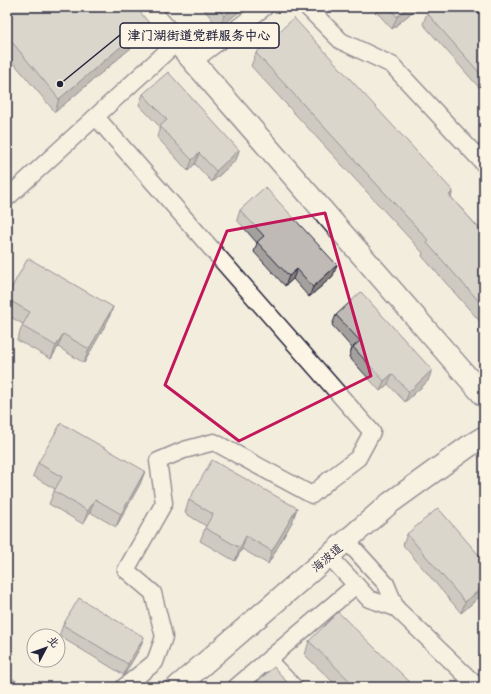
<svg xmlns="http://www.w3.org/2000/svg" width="491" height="694" viewBox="0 0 491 694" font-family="'Shantell Sans','LXGW WenKai TC',sans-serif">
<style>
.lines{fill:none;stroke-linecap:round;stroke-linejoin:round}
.minor-casing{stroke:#22223b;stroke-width:19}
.tertiary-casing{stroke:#22223b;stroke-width:24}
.minor{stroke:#fcf5e5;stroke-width:16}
.tertiary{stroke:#fcf5e5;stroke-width:21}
.wall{fill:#a4a09d;stroke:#22223b}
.shaded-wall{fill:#86827f;stroke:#22223b}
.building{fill:#bfbab6;stroke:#22223b}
.marked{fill:none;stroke:#c2185b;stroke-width:3;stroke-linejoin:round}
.labels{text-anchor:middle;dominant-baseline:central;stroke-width:3;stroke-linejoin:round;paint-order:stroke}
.street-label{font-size:12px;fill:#22223b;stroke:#fcf5e5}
.leader{fill:none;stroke:#22223b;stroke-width:1.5}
.callout-dot{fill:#22223b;stroke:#fcf5e5;stroke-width:1.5}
.callout{fill:#fcf5e5;stroke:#22223b;stroke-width:1.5}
.callout-label{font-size:13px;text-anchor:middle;font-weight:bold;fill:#22223b}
</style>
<rect width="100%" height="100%" fill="#f3edde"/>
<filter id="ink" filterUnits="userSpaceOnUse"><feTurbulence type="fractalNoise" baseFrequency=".025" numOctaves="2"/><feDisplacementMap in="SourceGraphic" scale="8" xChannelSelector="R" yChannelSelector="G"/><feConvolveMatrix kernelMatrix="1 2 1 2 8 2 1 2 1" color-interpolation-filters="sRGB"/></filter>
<g filter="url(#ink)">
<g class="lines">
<defs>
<g id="minor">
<path d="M307 7 341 41 392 65 484 164"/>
<path d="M193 61 265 7"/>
<path d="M96 117 372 432 358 458 330 479 312 495 214 442 184 450 158 461 164 503 126 570 153 593 164 637 155 662 124 687"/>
<path d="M7 198 177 42"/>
<path d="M347 541 386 584 396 608 478 687"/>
<path d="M329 556 369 599 396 608"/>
<path d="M268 660 294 687"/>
<path d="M236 687 356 585"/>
</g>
<g id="tertiary">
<path d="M146 7 484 396"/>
<path d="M177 687 390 503 469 446 484 437"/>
</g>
</defs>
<use href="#minor" class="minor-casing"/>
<use href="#tertiary" class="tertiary-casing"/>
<use href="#minor" class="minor"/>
<use href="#tertiary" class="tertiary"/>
</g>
<g class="wall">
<path d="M7 7 145 36 55 112 7 55Z"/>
<path d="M202 7H245L219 28Z"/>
<path d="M372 7H418L392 29Z"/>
<path d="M427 13 484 18V93L423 24Z"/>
<path d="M256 53 453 191 451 197 484 234V326L422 256 423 253 251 66Z"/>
<path d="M143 94 239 150 236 160 212 182 195 164 188 171 157 137 160 127 139 105Z"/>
<path d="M240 210 333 276 309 297 293 279 285 286 254 252 257 243 237 220Z"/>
<path d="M7 299 113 307 108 320 84 363 58 347 51 359 17 340 23 324 7 315Z"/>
<path d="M336 315 428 381 405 402 388 384 380 391 349 357 352 348 332 325Z"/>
<path d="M38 463 145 471 140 484 116 527 90 512 83 524 49 504 55 489 33 476Z"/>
<path d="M189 500 297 508 292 522 268 564 242 549 235 561 200 541 206 526 185 513Z"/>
<path d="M407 534 484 561V593L461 613 403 545Z"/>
<path d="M63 625 140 648 124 675 59 636Z"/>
<path d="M309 641 415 687H338L305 655Z"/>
</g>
<g class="shaded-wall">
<path d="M234 7H245L219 28 224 16Z"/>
<path d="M408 7H418L392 29 397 17Z"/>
<path d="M149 23 145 36 55 112 59 99Z"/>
<path d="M10 142 7 151V145Z"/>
<path d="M239 150 236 160 212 182 216 171Z"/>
<path d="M199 153 195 164 188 171 192 160Z"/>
<path d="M453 191 448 204 449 195Z"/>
<path d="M337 265 333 276 309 297 313 287Z"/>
<path d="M297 269 293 279 285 286 289 276Z"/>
<path d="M113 307 108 320 84 363 89 349Z"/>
<path d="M63 334 58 347 51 359 56 346Z"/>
<path d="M432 370 428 381 405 402 409 392Z"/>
<path d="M392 374 388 384 380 391 384 381Z"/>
<path d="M145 471 140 484 116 527 121 514Z"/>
<path d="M95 499 90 512 83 524 88 511Z"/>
<path d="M297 508 292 522 268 564 272 551Z"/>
<path d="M246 536 242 549 235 561 240 548Z"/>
<path d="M484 586V593L461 613 465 602Z"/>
<path d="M144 637 140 648 124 675 128 664Z"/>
</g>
<g class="building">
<path d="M7 7H136L149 23 59 99 7 36Z"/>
<path d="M217 7H234L224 16Z"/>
<path d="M389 7H408L397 17Z"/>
<path d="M434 7H474L484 18V78L427 13Z"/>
<path d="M294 18 453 191 449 195 484 234V307L427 243 429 241 256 53Z"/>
<path d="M168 72 239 150 216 171 199 153 192 160 160 126 167 120 143 94Z"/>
<path d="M7 139 10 142 7 145Z"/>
<path d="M265 187 337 265 313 287 297 269 289 276 257 242 264 236 240 210Z"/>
<path d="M28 258 113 307 89 349 63 334 56 346 22 326 30 312 7 299V296Z"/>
<path d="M361 292 432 370 409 392 392 374 384 381 353 347 360 341 336 315Z"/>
<path d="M61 423 145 471 121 514 95 499 88 511 54 491 62 477 38 463Z"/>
<path d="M212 460 297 508 272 551 246 536 240 548 205 528 213 514 189 500Z"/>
<path d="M438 508 484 561V586L465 602 407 534Z"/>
<path d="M79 598 144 637 128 664 63 625Z"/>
<path d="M338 612 415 687H356L309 641Z"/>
<path d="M274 667 291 687H251Z"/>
<path d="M7 675 24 686V687H7Z"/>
</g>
</g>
<path d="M0 0H491V694H0ZM325 213 371 376 239 441 165 385 227 231Z" fill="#f3edde" fill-opacity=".55" fill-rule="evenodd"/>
<path class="marked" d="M325 213 371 376 239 441 165 385 227 231Z"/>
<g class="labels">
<g class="street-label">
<text transform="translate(327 558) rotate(-41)">海波道</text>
</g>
</g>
<path class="leader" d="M60 84L120 35"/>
<circle class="callout-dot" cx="60" cy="84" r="4"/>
<rect class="callout" x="120" y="23" width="159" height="25" rx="4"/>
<g class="callout-label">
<text x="199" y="40">津门湖街道党群服务中心</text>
</g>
<rect width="491" height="694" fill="none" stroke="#fcf5e5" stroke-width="24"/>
<rect x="12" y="12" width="467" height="670" fill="none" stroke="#22223b" stroke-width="1.5" filter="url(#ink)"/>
<g transform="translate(46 648) rotate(49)"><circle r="19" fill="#fcf5e5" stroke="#a5a1a1"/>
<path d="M0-3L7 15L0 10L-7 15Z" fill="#22223b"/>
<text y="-6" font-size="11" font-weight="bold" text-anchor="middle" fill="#22223b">北</text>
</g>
</svg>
